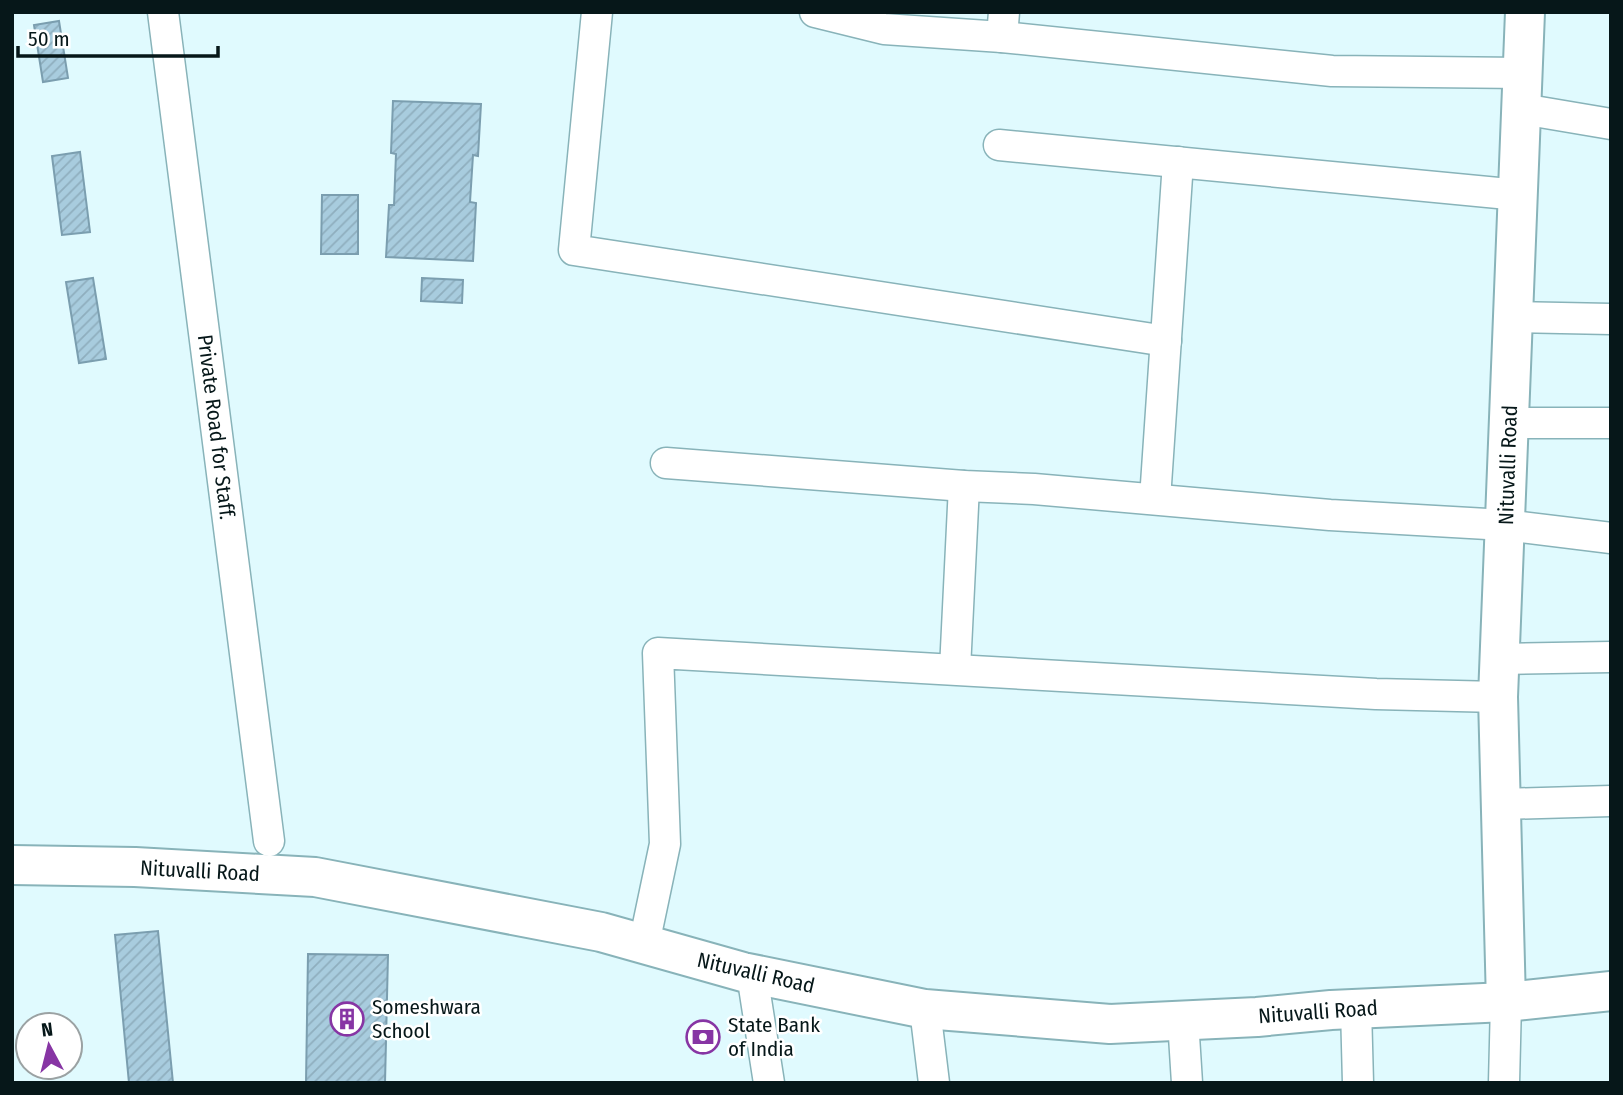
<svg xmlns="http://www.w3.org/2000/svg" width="1623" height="1095" viewBox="0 0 1623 1095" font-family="'Fira Sans Condensed',sans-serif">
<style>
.building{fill:url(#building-hatch);stroke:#7b9eaf;stroke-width:2}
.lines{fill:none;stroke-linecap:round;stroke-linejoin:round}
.street-casing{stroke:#88b3b9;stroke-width:33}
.secondary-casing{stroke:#88b3b9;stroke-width:42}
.street{stroke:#fff;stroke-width:30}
.secondary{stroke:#fff;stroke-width:38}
.labels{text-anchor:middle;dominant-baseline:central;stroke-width:5;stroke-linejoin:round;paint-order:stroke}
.street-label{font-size:21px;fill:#061719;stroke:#fff}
.poi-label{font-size:21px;fill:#061719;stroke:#fff;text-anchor:start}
</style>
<defs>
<pattern id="building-hatch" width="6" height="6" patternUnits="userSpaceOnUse" patternTransform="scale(1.75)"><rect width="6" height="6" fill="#a8ccde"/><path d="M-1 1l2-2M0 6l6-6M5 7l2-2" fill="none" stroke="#8faebe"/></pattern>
</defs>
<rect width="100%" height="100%" fill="#e0fafe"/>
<g class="building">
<path d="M59 21 68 78 43 82 34 25Z"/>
<path d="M393 101 481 104 478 156 473 155 470 202 476 203 473 261 386 257 389 205H394L396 154 391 153Z"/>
<path d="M80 152 90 232 62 235 52 156Z"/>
<path d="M322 195H358V254H321Z"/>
<path d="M93 278 106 359 79 363 66 282Z"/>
<path d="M422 278 463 280 462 303 421 301Z"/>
<path d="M158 931 173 1083H129L115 935Z"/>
<path d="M308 954 388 955 385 1083H306Z"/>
</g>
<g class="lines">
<defs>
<g id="street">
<path d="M163 12 269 841"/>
<path d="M597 12 574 250 1166 341"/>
<path d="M815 12 884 29 1002 37 1332 71 1523 73"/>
<path d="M1002 37 1004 12"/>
<path d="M1522 109 1611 124"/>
<path d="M999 145 1519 195"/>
<path d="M1514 317 1611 319"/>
<path d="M1510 423H1611"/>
<path d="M666 463 964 486 1034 489 1330 515 1505 525 1611 538"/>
<path d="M1155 499 1178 162"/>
<path d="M1500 659 1611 657"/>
<path d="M955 669 964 486"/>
<path d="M1503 804 1611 801"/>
<path d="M644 944 665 844 658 653 1376 694 1498 697"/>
<path d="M752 974 769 1083"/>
<path d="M1356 1008 1358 1083"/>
<path d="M925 1009 934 1083"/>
<path d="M1183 1020 1187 1083"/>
<path d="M1504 1083 1506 1002"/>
</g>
<g id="secondary">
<path d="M12 865 135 867 315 877 601 932 743 972 925 1009 1110 1024 1257 1017 1331 1010 1506 1002 1611 991"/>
<path d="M1506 1002 1498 697 1525 12"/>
</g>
</defs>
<use href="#street" class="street-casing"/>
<use href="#secondary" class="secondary-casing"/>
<use href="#street" class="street"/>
<use href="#secondary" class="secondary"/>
</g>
<defs>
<symbol id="building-ring" viewBox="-11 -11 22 22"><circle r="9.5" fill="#fff" stroke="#8735a4" stroke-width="1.5"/><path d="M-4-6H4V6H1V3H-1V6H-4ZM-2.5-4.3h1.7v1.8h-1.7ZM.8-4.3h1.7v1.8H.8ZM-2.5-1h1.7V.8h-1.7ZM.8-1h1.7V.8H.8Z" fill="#8735a4"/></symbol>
<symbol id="bank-ring" viewBox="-11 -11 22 22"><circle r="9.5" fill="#fff" stroke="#8735a4" stroke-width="1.5"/><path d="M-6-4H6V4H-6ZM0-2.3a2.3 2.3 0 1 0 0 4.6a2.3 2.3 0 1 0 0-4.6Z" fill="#8735a4"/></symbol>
</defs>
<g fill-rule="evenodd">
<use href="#building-ring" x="328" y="1000" width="38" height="38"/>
<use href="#bank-ring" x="684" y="1018" width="38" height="38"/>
</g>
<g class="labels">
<g class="street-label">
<text transform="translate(216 427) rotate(83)">Private Road for Staff.</text>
<text transform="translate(1508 465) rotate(-88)">Nituvalli Road</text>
<text transform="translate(200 871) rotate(3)">Nituvalli Road</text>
<text transform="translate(756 973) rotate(13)">Nituvalli Road</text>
<text transform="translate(1318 1012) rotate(-4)">Nituvalli Road</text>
</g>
<g class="poi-label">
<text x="372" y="1007">Someshwara<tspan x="372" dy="24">School</tspan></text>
<text x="728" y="1025">State Bank<tspan x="728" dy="24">of India</tspan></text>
</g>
</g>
<rect width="1623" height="1095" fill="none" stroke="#061719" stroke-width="28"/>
<g transform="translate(49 1046) rotate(353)"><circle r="33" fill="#ffffff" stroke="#9ba2a3" stroke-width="2"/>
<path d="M0-5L12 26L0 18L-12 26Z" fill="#8735a4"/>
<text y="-10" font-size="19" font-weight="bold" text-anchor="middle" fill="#061719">N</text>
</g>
<path d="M18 46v10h200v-10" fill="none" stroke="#061719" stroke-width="3.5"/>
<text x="28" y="46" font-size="21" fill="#061719" stroke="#ffffff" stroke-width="5" paint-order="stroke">50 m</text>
</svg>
